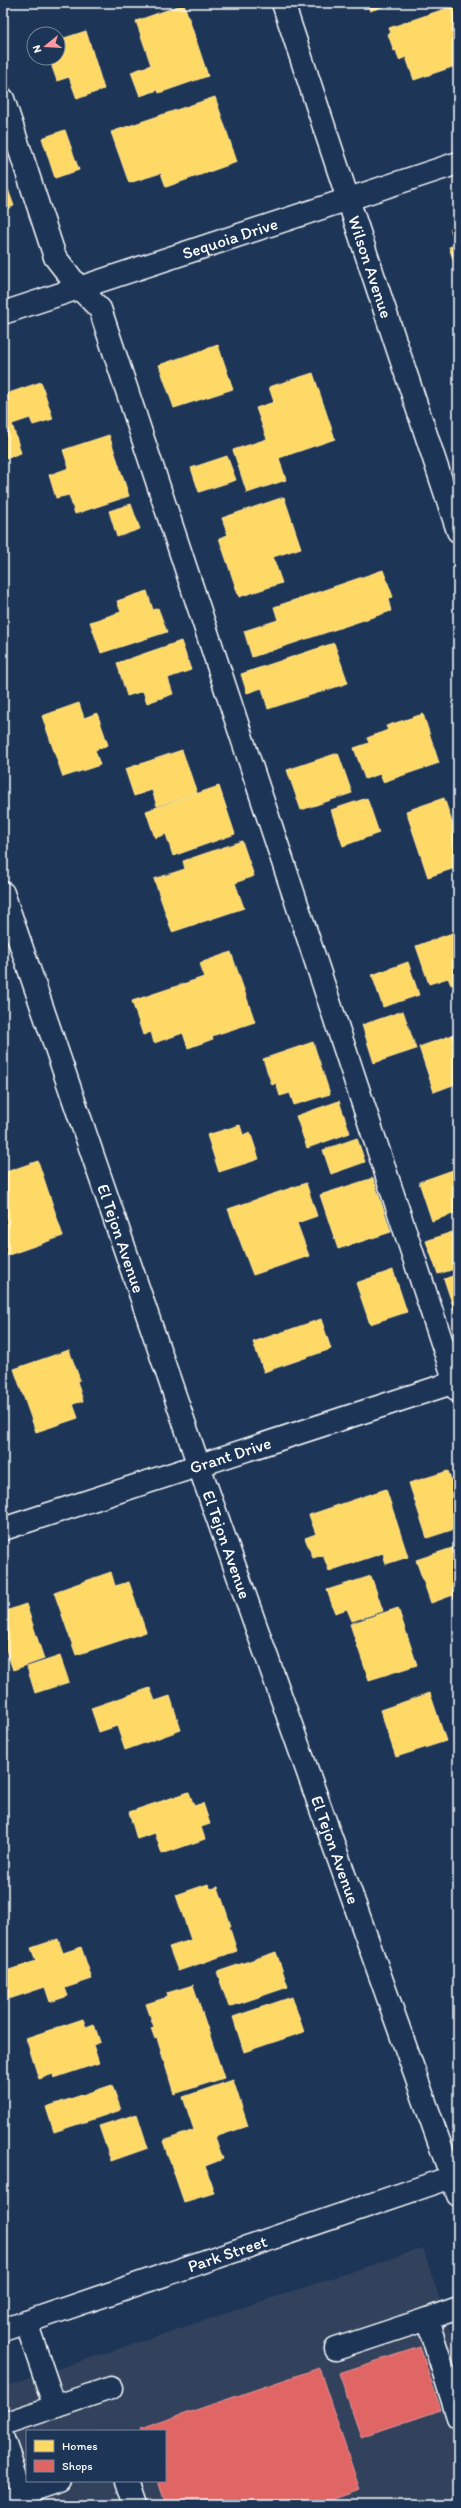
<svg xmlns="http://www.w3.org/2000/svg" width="461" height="2508" viewBox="0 0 461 2508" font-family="Itim,sans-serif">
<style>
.built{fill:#30425c;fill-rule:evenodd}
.homes{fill:#ffd966;stroke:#ffe494}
.shops{fill:#e06666;stroke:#e99494}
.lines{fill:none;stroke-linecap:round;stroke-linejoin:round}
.minor-casing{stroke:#fff;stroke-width:25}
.minor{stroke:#1d3557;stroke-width:22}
.labels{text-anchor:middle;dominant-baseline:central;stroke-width:4;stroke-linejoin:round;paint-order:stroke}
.street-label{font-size:17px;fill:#fff;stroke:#1d3557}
</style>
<rect width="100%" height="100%" fill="#1d3557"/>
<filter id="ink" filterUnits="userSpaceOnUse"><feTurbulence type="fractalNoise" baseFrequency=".025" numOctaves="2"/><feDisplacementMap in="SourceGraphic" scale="8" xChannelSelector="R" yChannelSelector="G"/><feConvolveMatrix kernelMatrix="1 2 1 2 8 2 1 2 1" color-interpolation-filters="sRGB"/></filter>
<g filter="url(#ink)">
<path class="built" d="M423 2248 458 2356V2505H3V2387ZM27 2431H165V2481H27Z"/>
<g class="homes">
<path d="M138 3H156L140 8Z"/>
<path d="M367 3H393L370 11Z"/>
<path d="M184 4 208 76 159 93 158 90 140 96 131 72 151 65 136 21Z"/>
<path d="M456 5 458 12V65L414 80 406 57 399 60 396 50 394 51 388 34 391 33 389 28Z"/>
<path d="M86 31 104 89 77 99 69 77 57 81 49 58H58V40Z"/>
<path d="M215 97 237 162 166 187 161 173 129 183 111 132Z"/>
<path d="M65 130 79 170 55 178 42 138Z"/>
<path d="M3 175 14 206 3 210Z"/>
<path d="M458 225V268H456L449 247 456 245 450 228Z"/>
<path d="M218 345 233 389 174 408 159 365Z"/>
<path d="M313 373 335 439 279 458 286 480 247 493 233 450 267 439 256 408 274 402 269 387Z"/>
<path d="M41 382 53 419 33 425 30 418 12 424 21 453 3 459V395Z"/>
<path d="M109 435 129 496 75 514 69 495 56 498 49 475 69 468 63 450Z"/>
<path d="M227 456 236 480 199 492 191 468Z"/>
<path d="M284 497 301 548 273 557 282 583 239 597 219 538 228 535 222 518Z"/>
<path d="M131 504 140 529 117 537 109 511Z"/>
<path d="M383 570 393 597 388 599 391 611 252 657 244 631 278 620 274 607Z"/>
<path d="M147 591 153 610 158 608 167 632 101 653 90 622 121 612 117 601Z"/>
<path d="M181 641 191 670 168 678 173 694 147 703 143 691 127 696 117 663Z"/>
<path d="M334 643 348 683 268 709 262 688 247 693 241 674Z"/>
<path d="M79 703 84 718 97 713 108 745 95 750 100 765 63 777 42 716Z"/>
<path d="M423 714 439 763 383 782 380 774 365 779 354 748 369 743 367 738 388 730 386 726Z"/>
<path d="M182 750 197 793 157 806 152 790 134 796 125 769Z"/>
<path d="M338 753 352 793 301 810 287 770Z"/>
<path d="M219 786 235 834 173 856 166 834 155 838 146 811Z"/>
<path d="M367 798 379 833 343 846 331 810Z"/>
<path d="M444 798 458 840V867L428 877 406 811Z"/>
<path d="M242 841 254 876 235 883 244 908 172 932 154 879 185 869 183 861Z"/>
<path d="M458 931V982L451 985 448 978 429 984 416 946Z"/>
<path d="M231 952 255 1022 212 1036 213 1039 188 1048 183 1033 154 1043 151 1032 143 1035 132 1001 204 977 200 963Z"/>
<path d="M408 962 419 995 383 1007 372 975Z"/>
<path d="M403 1011 416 1049 374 1063 362 1025Z"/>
<path d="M458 1033V1083L434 1092 419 1047Z"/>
<path d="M313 1042 330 1094 294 1105 290 1093 280 1096 276 1083 272 1085 263 1059Z"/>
<path d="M339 1101 350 1133 307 1148 296 1116Z"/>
<path d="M240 1125 243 1135 250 1132 259 1159 219 1172 207 1135Z"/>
<path d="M357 1138 365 1162 331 1174 323 1150Z"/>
<path d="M38 1161 63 1236 3 1257V1193L6 1192 3 1173Z"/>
<path d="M453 1170 458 1187V1212L432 1221 419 1182Z"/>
<path d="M373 1178 391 1232 338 1249 320 1195Z"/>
<path d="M306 1183 317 1216 297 1223 309 1256 253 1275 228 1209Z"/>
<path d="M452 1232 458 1251V1268L438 1274 426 1241Z"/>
<path d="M393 1270 407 1312 370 1324 356 1283Z"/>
<path d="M458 1274V1318H457L444 1279Z"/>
<path d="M321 1319 331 1349 264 1372 253 1342Z"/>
<path d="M69 1350 80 1380 77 1381 83 1401 73 1404 78 1418 36 1432 14 1369Z"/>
<path d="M448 1471 456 1493 458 1492V1528L427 1538 409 1483Z"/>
<path d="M386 1489 408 1557 386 1564 383 1553 329 1571 323 1555 313 1558 305 1538 316 1534 309 1515Z"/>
<path d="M458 1546V1598L454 1599 453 1595 431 1603 416 1560Z"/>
<path d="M111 1572 115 1586 129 1582 146 1632 76 1655 54 1592Z"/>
<path d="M371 1576 383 1611 352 1621 347 1609 335 1613 327 1590Z"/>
<path d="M26 1604 44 1659 13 1670 3 1641V1612Z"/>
<path d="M398 1608 417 1665 369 1680 350 1624Z"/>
<path d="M60 1656 69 1682 35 1693 27 1667Z"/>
<path d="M150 1688 155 1701 170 1696 181 1730 125 1750 117 1726 99 1732 91 1708Z"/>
<path d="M430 1693 446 1741 396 1757 380 1710Z"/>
<path d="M189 1792 194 1806 203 1803 210 1824 201 1827 205 1839 162 1854 155 1833 137 1839 129 1812Z"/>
<path d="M208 1884 211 1889 218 1887 231 1926H229L237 1951 178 1971 169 1947 191 1940 176 1895Z"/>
<path d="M58 1939 63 1953 81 1947 92 1979 65 1988 68 1996 50 2002 45 1987 3 2001V1972L36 1961 31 1948Z"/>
<path d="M276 1952 288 1987 229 2007 217 1972Z"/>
<path d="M193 1985 224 2078 174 2094 157 2038 155 2039 151 2028 154 2027 146 2004 168 1997 167 1993Z"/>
<path d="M292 1997 304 2032 244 2052 233 2017Z"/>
<path d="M83 2019 86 2027 94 2024 100 2042 93 2045 99 2063 54 2078 53 2074 39 2079 26 2038Z"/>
<path d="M233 2080 248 2126 215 2137 223 2159 205 2166 214 2193 184 2202 163 2141 194 2130 183 2097Z"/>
<path d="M112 2085 121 2110 54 2132 46 2107Z"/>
<path d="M137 2114 148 2148 111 2161 99 2126Z"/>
</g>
<g class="shops">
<path d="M420 2347 441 2410 361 2437 339 2373Z"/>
<path d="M319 2368 360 2490 316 2505H166L158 2481H165V2431H141L140 2429Z"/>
</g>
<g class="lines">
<defs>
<g id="minor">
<path id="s1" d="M283 3 458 531"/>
<path d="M3 99 55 257 79 288 100 309 458 1391"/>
<path id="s2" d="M3 313 458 163"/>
<path id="s3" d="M3 893 199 1466 458 2195"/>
<path id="s4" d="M3 1529 458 1381"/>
<path d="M427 2319 458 2308"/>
<path d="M26 2322 55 2407"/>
<path id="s5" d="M3 2330 452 2177"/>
<path d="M336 2349 427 2319 458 2417"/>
<path d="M3 2424 111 2388"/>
<path d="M3 2439 22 2493"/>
<path d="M127 2481 135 2505"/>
<path d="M3 2500 59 2481"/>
</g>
</defs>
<use href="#minor" class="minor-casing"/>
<use href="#minor" class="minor"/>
</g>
</g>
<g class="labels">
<g class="street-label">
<text stroke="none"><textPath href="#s2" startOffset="239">Sequoia Drive</textPath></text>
<text stroke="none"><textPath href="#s1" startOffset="278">Wilson Avenue</textPath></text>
<text stroke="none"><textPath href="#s3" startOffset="365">El Tejon Avenue</textPath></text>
<text stroke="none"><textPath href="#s4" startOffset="239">Grant Drive</textPath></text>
<text stroke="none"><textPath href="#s3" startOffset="689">El Tejon Avenue</textPath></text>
<text stroke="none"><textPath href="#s3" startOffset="1013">El Tejon Avenue</textPath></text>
<text stroke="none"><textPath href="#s5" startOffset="237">Park Street</textPath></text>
</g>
</g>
<rect width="461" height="2508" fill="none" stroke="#1d3557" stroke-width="16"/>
<rect x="8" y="8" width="445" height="2492" fill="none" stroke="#fff" stroke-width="1.5" filter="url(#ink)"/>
<rect x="26" y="2430" width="140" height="52" fill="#1d3557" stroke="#77869a"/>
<rect x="34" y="2440" width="20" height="12" fill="#ffd966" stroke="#77869a"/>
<text x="62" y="2450" font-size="12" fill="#ffffff">Homes</text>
<rect x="34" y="2460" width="20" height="12" fill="#e06666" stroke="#77869a"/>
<text x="62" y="2470" font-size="12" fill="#ffffff">Shops</text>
<g transform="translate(46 46) rotate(252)"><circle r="19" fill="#1d3557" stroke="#77869a"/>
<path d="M0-3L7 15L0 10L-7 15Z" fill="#ff9aa2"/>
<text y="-6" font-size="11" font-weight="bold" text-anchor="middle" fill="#ffffff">N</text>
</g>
</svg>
